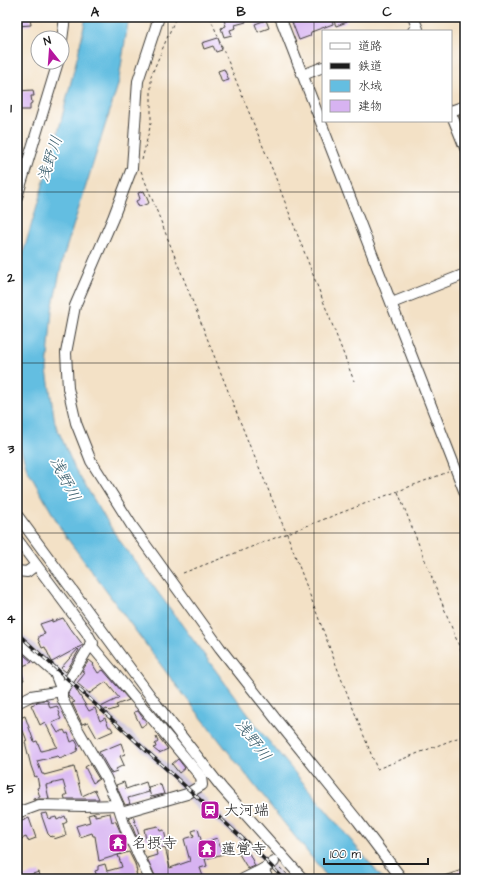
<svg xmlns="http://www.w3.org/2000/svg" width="482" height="896" viewBox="0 0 482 896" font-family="'Architects Daughter','Klee One',sans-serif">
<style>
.industrial{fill:#c9bfd7}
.water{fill:#64bee1;stroke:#406d7e}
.building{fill:#d7b3f1}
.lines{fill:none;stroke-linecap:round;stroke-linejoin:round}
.minor-casing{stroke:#3c3a36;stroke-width:12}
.path{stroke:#3c3a36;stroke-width:1;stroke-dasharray:3 3;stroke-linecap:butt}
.minor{stroke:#fff;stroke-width:10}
.rail-casing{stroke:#1c1c1c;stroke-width:3.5}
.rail{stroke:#fff;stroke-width:2;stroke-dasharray:6;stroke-linecap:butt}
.grid{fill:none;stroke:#1c1c1c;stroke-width:1;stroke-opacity:0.55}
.labels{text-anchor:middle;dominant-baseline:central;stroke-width:3.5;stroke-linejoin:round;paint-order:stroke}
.poi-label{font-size:15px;fill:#1c1c1c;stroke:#fff;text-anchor:start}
.water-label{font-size:16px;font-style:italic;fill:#395d6b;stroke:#fff}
.neatline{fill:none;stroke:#1c1c1c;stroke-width:1.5}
.grid-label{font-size:13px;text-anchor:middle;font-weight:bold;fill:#1c1c1c}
</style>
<rect width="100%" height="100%" fill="#fff"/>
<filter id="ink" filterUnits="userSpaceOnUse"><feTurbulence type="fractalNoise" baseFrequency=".025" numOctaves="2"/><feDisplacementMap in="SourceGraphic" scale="8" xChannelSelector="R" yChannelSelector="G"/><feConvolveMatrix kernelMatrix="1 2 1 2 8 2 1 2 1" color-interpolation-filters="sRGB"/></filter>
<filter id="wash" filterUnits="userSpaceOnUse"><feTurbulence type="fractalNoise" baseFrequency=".012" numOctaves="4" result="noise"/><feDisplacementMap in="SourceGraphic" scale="16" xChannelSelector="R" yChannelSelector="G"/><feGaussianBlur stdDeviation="0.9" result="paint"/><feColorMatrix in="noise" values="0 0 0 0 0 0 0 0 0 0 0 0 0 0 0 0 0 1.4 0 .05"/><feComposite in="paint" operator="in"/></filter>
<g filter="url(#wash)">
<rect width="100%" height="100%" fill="#f3e1c6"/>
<path class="industrial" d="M17 629 72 680 196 789 223 815 222 817 275 866 287 879H280L257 855 231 833 198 810 185 797 173 780 95 706 17 637Z"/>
<path class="water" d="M86 17H129L118 85 63 258 52 310 47 370 55 423 75 469 117 537 262 733 383 879H329L272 808 169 676 64 534 27 469 17 437V274L57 137 78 54Z"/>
<g id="blocks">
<g class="building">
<path d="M17 17H30L31 25 17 26Z"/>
<path d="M223 17H244L246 22 235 25 236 28 230 30 232 35 224 37 221 28 226 26Z"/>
<path d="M290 17H331L333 24 311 32 310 36 299 40Z"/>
<path d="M338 17H345L347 22 336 26 333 19Z"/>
<path d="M266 20 269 28 258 32 255 24Z"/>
<path d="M218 38 222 50 216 52 213 46 204 49 202 43Z"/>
<path d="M224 69 229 80 222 82 218 71Z"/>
<path d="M33 90 34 96H31L32 103 30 104V110H17V91Z"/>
<path d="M144 191 149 203 139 207 136 201 140 199 138 193Z"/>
<path d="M63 618 70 629H71L83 645 52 662 45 647 42 648 38 639 39 638V636L45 634 40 624 52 620V622Z"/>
<path d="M17 649 32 662 23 666 20 658 17 659Z"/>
<path d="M78 649 79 650 66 672 61 668Z"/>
<path d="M89 660 94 664 93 665 98 673 103 670 129 700 116 705 118 708 109 711 107 709 103 711 101 707 119 698 106 682 90 693 89 692 90 694 77 683 85 673 82 671Z"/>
<path d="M17 661 24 680 17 682Z"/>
<path d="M74 686 89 711 95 708 100 721 105 718 109 727H111L113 731 97 738 88 722 82 724 72 703 75 702 68 696V693Z"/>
<path d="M44 700 48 701 50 708 57 706 60 714 59 715 61 719 52 723 58 733 64 730 66 734 68 733 71 742 75 740 78 745 77 751 67 756 66 755 60 758 58 756 37 761 42 774H44V775L74 767 82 796 95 790 99 799H65L64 795H67L63 781 46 785 49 799H39L33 800V798L40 797 37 788 39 787 37 776 35 777 31 766 25 742 27 741 22 728 17 730V719L25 716 34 742 37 741 41 751 57 747 45 722 40 725 31 705 37 703 36 702Z"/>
<path d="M138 711 147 724 141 727 134 712Z"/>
<path d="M158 736 168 749 159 753 153 748 156 747 155 744 158 742 156 737Z"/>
<path d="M121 743 125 754 120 756 124 765 116 769 117 771 111 773 99 752Z"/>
<path d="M178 759 185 768 179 773 172 764Z"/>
<path d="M90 764 99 779 93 783 85 767Z"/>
<path d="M124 782 126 789 146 782 149 792 128 798 130 804 125 805 116 785Z"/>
<path d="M160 784V786L161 785 164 794 151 797 148 787Z"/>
<path d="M47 813 49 819 56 817 57 820 65 816 67 822 63 824 66 835 54 839 53 836 51 837 48 834 41 814Z"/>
<path d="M95 813V816L110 813 112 822 114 821 116 822 123 838 117 840 121 854 99 861 95 836H93L92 833 80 837 76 826 90 822 88 815Z"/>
<path d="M133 816 139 835 136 836 129 818Z"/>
<path d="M29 818 36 838 28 841 26 837 17 841V823Z"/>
<path d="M158 826 160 831 164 830 167 844 162 845 160 837 146 840 144 829Z"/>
<path d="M198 829 202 843 217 838 223 854 205 859 207 866 200 868 204 879H164V876L156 878 147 858 157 855 156 850 165 847 170 868 190 861 184 839 194 836 192 831Z"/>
<path d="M246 850 247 853H249L255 866 248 869 239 854Z"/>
<path d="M129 852 135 864 137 872H136L137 876 134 877 135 879H98L95 871 98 870V866L105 864 107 871 122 867 118 855Z"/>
<path d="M465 869V877L460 879H438V878Z"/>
<path d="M39 872 41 879H20V878Z"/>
</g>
</g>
</g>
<g filter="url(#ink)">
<use href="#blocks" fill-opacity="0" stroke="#3c3a36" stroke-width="1"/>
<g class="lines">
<defs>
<g id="minor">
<path d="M159 17 138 81 132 168 113 218 75 306 66 353 68 388 76 423 91 461 132 526 220 648 275 718 358 821 402 879"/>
<path d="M280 17 465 493"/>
<path d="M413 31 418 29 413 17"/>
<path d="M62 40 65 17"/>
<path d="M303 75 323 67"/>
<path d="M451 111 465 106"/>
<path d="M451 113 465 148"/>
<path d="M17 197 58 62"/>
<path d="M392 303 465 274"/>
<path d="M17 515 157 705 222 788 303 879"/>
<path d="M17 539 87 633 92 642"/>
<path d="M17 571 27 572 36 565"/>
<path d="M17 640 55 673 62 691V698L73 721 106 778 118 805 126 830 150 879"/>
<path d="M90 644 201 777 202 785 187 794 121 813"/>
<path d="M17 703 31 696 62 691 69 680 92 642 93 643"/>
<path d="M17 813 39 805 83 806 118 805"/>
<path d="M263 869 274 862"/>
<path d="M243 879 263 869 268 879"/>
</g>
</defs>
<use href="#minor" class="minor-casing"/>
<g class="path">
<path d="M210 17 273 171 354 381"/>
<path d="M142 160 151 123V76L176 17"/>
<path d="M141 171 251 449C264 477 274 506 287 534L341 678 377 769 465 735"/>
<path d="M398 492 465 661"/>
<path d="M183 573 448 472"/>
<path d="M280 868 287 874"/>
</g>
<use href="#minor" class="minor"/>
<defs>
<path id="rail" d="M17 633 252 847 284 879"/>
</defs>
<use href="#rail" class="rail-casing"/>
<use href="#rail" class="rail"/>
</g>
</g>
<path class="grid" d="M168 17V879M314 17V879M17 192H465M17 363H465M17 533H465M17 704H465"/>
<defs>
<symbol id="station-square" viewBox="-11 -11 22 22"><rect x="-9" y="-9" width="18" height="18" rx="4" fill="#b5179e" stroke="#fff"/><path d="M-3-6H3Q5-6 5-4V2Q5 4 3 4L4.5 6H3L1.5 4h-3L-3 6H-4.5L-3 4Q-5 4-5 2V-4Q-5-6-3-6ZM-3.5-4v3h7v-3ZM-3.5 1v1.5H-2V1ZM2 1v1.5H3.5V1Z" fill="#fff"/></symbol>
<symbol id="temple-square" viewBox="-11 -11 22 22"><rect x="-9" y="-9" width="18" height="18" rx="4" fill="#b5179e" stroke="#fff"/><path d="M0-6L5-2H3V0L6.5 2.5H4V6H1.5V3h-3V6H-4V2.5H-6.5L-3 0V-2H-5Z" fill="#fff"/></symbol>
</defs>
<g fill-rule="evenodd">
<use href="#station-square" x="199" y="799" width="22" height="22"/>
<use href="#temple-square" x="107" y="832" width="22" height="22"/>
<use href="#temple-square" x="196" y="838" width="22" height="22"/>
</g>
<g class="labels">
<g class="poi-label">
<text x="224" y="810">大河端</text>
<text x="132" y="843">名摂寺</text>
<text x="221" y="849">蓮覚寺</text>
</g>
<g class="water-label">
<text transform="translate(50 159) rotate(-72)">浅野川</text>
<text transform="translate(65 479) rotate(63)">浅野川</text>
<text transform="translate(253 740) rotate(53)">浅野川</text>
</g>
</g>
<rect width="482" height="896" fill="none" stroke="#fff" stroke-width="44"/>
<rect x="322" y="30" width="130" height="92" fill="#ffffff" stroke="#a4a4a4"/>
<rect x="330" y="43" width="20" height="6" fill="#ffffff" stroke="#a4a4a4"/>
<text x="358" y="50" font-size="12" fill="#1c1c1c">道路</text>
<rect x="330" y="63" width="20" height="6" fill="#1c1c1c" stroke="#a4a4a4"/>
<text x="358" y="70" font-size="12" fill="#1c1c1c">鉄道</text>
<rect x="330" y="80" width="20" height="12" fill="#64bee1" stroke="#a4a4a4"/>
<text x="358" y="90" font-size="12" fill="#1c1c1c">水域</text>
<rect x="330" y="100" width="20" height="12" fill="#d7b3f1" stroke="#a4a4a4"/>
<text x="358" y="110" font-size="12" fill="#1c1c1c">建物</text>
<g transform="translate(50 50) rotate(343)"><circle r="19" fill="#ffffff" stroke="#a4a4a4"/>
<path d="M0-3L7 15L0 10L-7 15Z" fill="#b5179e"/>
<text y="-6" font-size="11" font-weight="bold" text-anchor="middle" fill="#1c1c1c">N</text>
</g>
<path d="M324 858v6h104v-6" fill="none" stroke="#1c1c1c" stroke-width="2"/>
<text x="330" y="858" font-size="12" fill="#1c1c1c" stroke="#ffffff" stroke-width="3" paint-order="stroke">100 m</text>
<rect x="22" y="22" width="438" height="852" class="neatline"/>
<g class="grid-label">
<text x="95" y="16">A</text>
<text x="241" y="16">B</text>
<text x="387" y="16">C</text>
<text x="11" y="112">1</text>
<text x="11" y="282">2</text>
<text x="11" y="453">3</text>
<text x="11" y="623">4</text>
<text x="11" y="793">5</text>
</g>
</svg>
